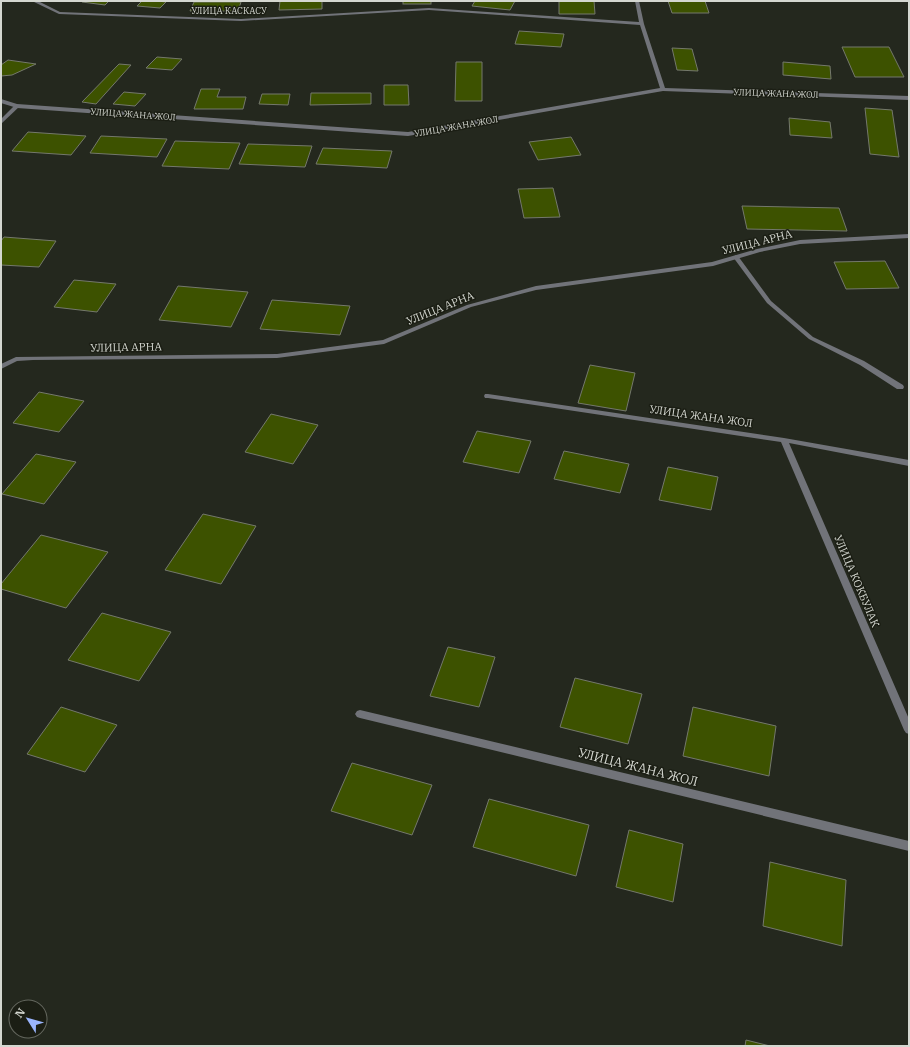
<svg xmlns="http://www.w3.org/2000/svg" width="910" height="1047" viewBox="0 0 910 1047" font-family="'IBM Plex Serif',serif">
<style>
.building{fill:#3d5200;stroke:#74786c}
.lines{fill:none;stroke-linecap:round;stroke-linejoin:round}
.lane{fill:#717379;fill-rule:evenodd}
.street{fill:#717379;fill-rule:evenodd}
.labels{text-anchor:middle;dominant-baseline:central;stroke-width:3;stroke-linejoin:round;paint-order:stroke}
.far-street-label{font-size:9px;fill:#d4d7d0;stroke:#1b1e14}
.street-label{font-size:11px;fill:#d4d7d0;stroke:#1b1e14}
.near-street-label{font-size:13px;fill:#d4d7d0;stroke:#1b1e14}
</style>
<rect width="100%" height="100%" fill="#24281e"/>
<g class="building">
<path d="M83 1H109L105 5 82 2Z"/>
<path d="M142 1H157L166 2 160 8 137 6Z"/>
<path d="M280 1H322V9L279 10Z"/>
<rect x="403" y="1" width="28" height="3"/>
<path d="M475 1H515L510 10 472 6Z"/>
<path d="M559 1H594L595 14H559Z"/>
<path d="M668 1H705L709 13H672Z"/>
<path d="M194 2H241L238 11H190Z"/>
<path d="M519 31 564 34 561 47 515 44Z"/>
<path d="M842 47H889L904 77H855Z"/>
<path d="M672 48 692 49 698 71 677 70Z"/>
<path d="M157 57 182 59 172 70 146 68Z"/>
<path d="M8 60 36 64 12 75 1 76V65Z"/>
<path d="M456 62H482V101H455Z"/>
<path d="M783 62 830 66 831 79 783 75Z"/>
<path d="M119 64 131 65 96 104 82 102Z"/>
<path d="M384 85H408L409 105H384Z"/>
<path d="M201 89H220L217 97H246L243 109H194Z"/>
<path d="M124 92 146 94 135 106 113 104Z"/>
<path d="M311 93H371V104L310 105Z"/>
<path d="M262 94H290L288 105 259 104Z"/>
<path d="M865 108 892 110 899 157 870 154Z"/>
<path d="M789 118 830 122 832 138 790 135Z"/>
<path d="M28 132 86 136 71 155 12 151Z"/>
<path d="M101 136 167 139 157 157 90 153Z"/>
<path d="M571 137 581 155 538 160 529 142Z"/>
<path d="M175 141 240 143 229 169 162 166Z"/>
<path d="M248 144 312 146 305 167 239 164Z"/>
<path d="M323 148 392 151 387 168 316 164Z"/>
<path d="M553 188 560 217 524 218 518 189Z"/>
<path d="M742 206 839 208 847 231 747 229Z"/>
<path d="M4 237 56 241 39 267 1 265V241Z"/>
<path d="M885 261 899 288 846 289 834 262Z"/>
<path d="M74 280 116 284 97 312 54 307Z"/>
<path d="M178 286 248 292 231 327 159 320Z"/>
<path d="M272 300 350 306 340 335 260 329Z"/>
<path d="M590 365 635 373 626 411 578 403Z"/>
<path d="M39 392 84 401 59 432 13 423Z"/>
<path d="M271 414 318 425 293 464 245 452Z"/>
<path d="M477 431 531 441 519 473 463 462Z"/>
<path d="M564 451 629 464 620 493 554 479Z"/>
<path d="M36 454 76 462 44 504 2 494Z"/>
<path d="M668 467 718 477 711 510 659 500Z"/>
<path d="M203 514 256 526 221 584 165 570Z"/>
<path d="M41 535 108 552 66 608 1 589V584Z"/>
<path d="M102 613 171 632 139 681 68 660Z"/>
<path d="M448 647 495 657 479 707 430 696Z"/>
<path d="M575 678 642 694 628 744 560 727Z"/>
<path d="M61 707 117 725 85 772 27 754Z"/>
<path d="M693 707 776 726 769 776 683 756Z"/>
<path d="M352 763 432 785 412 835 331 811Z"/>
<path d="M489 799 589 825 576 876 473 847Z"/>
<path d="M629 830 683 844 673 902 616 887Z"/>
<path d="M770 862 846 880 842 946 763 926Z"/>
<path d="M746 1040 770 1046H745Z"/>
</g>
<g class="lines">
<g class="lane">
<path d="M15 105 20 106 1 124V119Z"/>
<path d="M736 255 738 256 771 301 813 337 864 361 903 385 904 387 903 389H897L860 365 809 339 767 303 733 257Z"/>
</g>
<g class="street">
<path d="M32 1H38L60 12 241 19 429 8 639 22 635 1H639L644 24 665 88 909 96V100L663 91 408 136 17 108 1 103V99L17 104 408 132 660 88 640 25 429 10 241 21 59 14Z"/>
<path d="M909 234V238L800 244 760 252 713 266 536 290 471 307 384 344 277 358 33 360 17 361 1 369V364L16 357 277 354 383 340 467 305 536 286 712 262 757 249 800 240Z"/>
<path d="M485 394H488L784 438 909 460V466L789 443 909 719V734L906 733 904 730 781 442 488 398H485L484 396Z"/>
<path d="M360 710 909 841V851L360 718 357 717 355 714 357 711Z"/>
</g>
</g>
<g class="labels">
<g class="far-street-label">
<text x="229" y="10">УЛИЦА КАСКАСУ</text>
<text transform="translate(776 93) rotate(2)">УЛИЦА ЖАНА ЖОЛ</text>
<text transform="translate(133 114) rotate(4)">УЛИЦА ЖАНА ЖОЛ</text>
<text transform="translate(456 126) rotate(-10)">УЛИЦА ЖАНА ЖОЛ</text>
</g>
<g class="street-label">
<text transform="translate(757 242) rotate(-14)">УЛИЦА АРНА</text>
<text transform="translate(440 308) rotate(-22)">УЛИЦА АРНА</text>
<text transform="translate(126 347) rotate(-1)">УЛИЦА АРНА</text>
<text transform="translate(701 416) rotate(8)">УЛИЦА ЖАНА ЖОЛ</text>
<text transform="translate(857 581) rotate(67)">УЛИЦА КОКБУЛАК</text>
</g>
<g class="near-street-label">
<text transform="translate(638 767) rotate(14)">УЛИЦА ЖАНА ЖОЛ</text>
</g>
</g>
<rect width="910" height="1047" fill="none" stroke="#d4d7d0" stroke-width="4"/>
<g transform="translate(28 1019) rotate(307)"><circle r="19" fill="#1b1e14" stroke="#65685f"/>
<path d="M0-3L7 15L0 10L-7 15Z" fill="#9ab5fd"/>
<text y="-6" font-size="11" font-weight="bold" text-anchor="middle" fill="#d4d7d0">N</text>
</g>
</svg>
